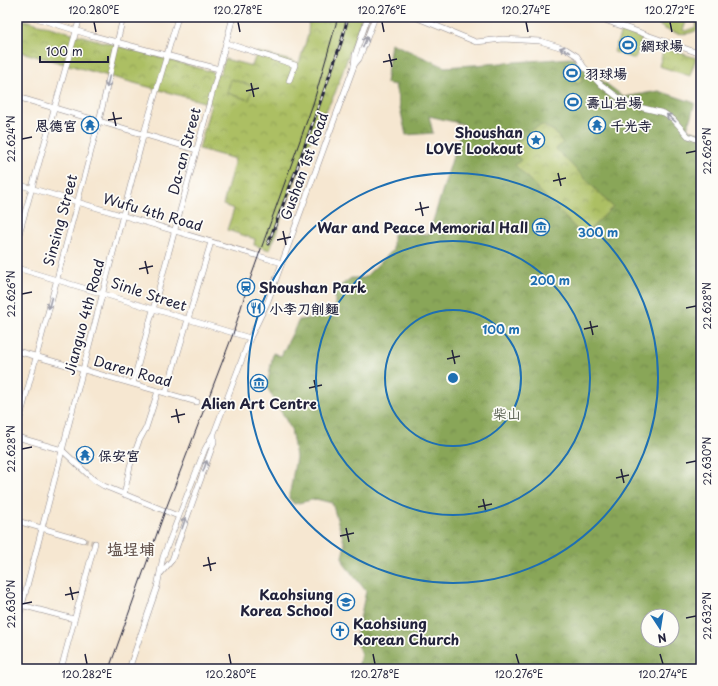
<svg xmlns="http://www.w3.org/2000/svg" width="718" height="686" viewBox="0 0 718 686" font-family="'Playpen Sans','LXGW WenKai TC',sans-serif">
<style>
.forest{fill:url(#forest-crowns);stroke:#56644a;fill-rule:evenodd}
.park{fill:url(#park-crowns);stroke:#67704f}
.garden{fill:#acbf63;stroke:#67704f}
.lines{fill:none;stroke-linecap:round;stroke-linejoin:round}
.minor-tunnel{stroke:#ccc0b3;stroke-width:5;stroke-dasharray:5 2.5;stroke-linecap:butt}
.minor-casing{stroke:#8c8486;stroke-width:6}
.minor{stroke:#fff;stroke-width:5}
.tram{stroke:#22223b;stroke-width:1}
.rail-casing{stroke:#22223b;stroke-width:3}
.rail{stroke:#fdfcf7;stroke-width:1.5;stroke-dasharray:4.5;stroke-linecap:butt}
.oneway{stroke:#9c9ca7}
.ticks{fill:none;stroke:#22223b;stroke-width:1.5}
.ring{fill:none;stroke:#1f6fb2;stroke-width:2}
.labels{text-anchor:middle;dominant-baseline:central;stroke-width:3.5;stroke-linejoin:round;paint-order:stroke}
.poi-label{font-size:14px;font-weight:bold;fill:#22223b;stroke:#fdfcf7;text-anchor:start}
.street-label{font-size:14px;fill:#22223b;stroke:#fdfcf7}
.park-label{font-size:14px;fill:#525949;stroke:#fdfcf7}
.quarter-label{font-size:16px;font-weight:bold;fill:#62524c;stroke:#fdfcf7}
.centre{fill:#1f6fb2;stroke:#fdfcf7;stroke-width:2}
.ring-label{font-size:12px;text-anchor:middle;font-weight:bold;fill:#1f6fb2;stroke:#fdfcf7;stroke-width:3.5;stroke-linejoin:round;paint-order:stroke}
.neatline{fill:none;stroke:#22223b;stroke-width:1.5}
.ticks-label{font-size:10px;text-anchor:middle;fill:#22223b}
</style>
<defs>
<pattern id="forest-crowns" width="20" height="18" patternUnits="userSpaceOnUse"><rect width="20" height="18" fill="#89a659"/><path d="M2 6a3 3 0 1 1 6 0M12 15a3 3 0 1 1 6 0" fill="none" stroke="#70874b"/></pattern>
<pattern id="park-crowns" width="20" height="18" patternUnits="userSpaceOnUse"><rect width="20" height="18" fill="#acbf63"/><path d="M2 6a3 3 0 1 1 6 0M12 15a3 3 0 1 1 6 0" fill="none" stroke="#8c9b53"/></pattern>
</defs>
<rect width="100%" height="100%" fill="#fdfcf7"/>
<filter id="ink" filterUnits="userSpaceOnUse"><feTurbulence type="fractalNoise" baseFrequency=".025" numOctaves="2"/><feDisplacementMap in="SourceGraphic" scale="8" xChannelSelector="R" yChannelSelector="G"/><feConvolveMatrix kernelMatrix="1 2 1 2 8 2 1 2 1" color-interpolation-filters="sRGB"/></filter>
<filter id="wash" filterUnits="userSpaceOnUse"><feTurbulence type="fractalNoise" baseFrequency=".012" numOctaves="4" result="noise"/><feDisplacementMap in="SourceGraphic" scale="16" xChannelSelector="R" yChannelSelector="G"/><feGaussianBlur stdDeviation="0.9" result="paint"/><feColorMatrix in="noise" values="0 0 0 0 0 0 0 0 0 0 0 0 0 0 0 0 0 1.4 0 .05"/><feComposite in="paint" operator="in"/></filter>
<g filter="url(#wash)">
<rect width="100%" height="100%" fill="#f6e7d1"/>
<path class="forest" d="M391 43 445 67 572 58 624 97 659 91 695 103 687 129 701 133V669H407L402 666 392 669H358L361 653 355 641 366 591 345 565 342 557 345 545 332 503 316 499 294 504 289 498 296 457 291 429 267 387 273 353 281 356 299 320 335 314V290L351 278H364L393 250V234H429L463 124 429 116 433 133 406 135 395 85 386 83ZM648 616H672V640H648Z"/>
<g class="park">
<path d="M309 17H362L335 93 307 148 270 250 254 245 255 239 227 230 234 209 223 205 235 159 199 149 211 104 17 51V18L220 74 225 59 252 66 257 52 299 63 308 35Z"/>
<path d="M664 48 696 58 690 76 659 66Z"/>
<path d="M542 125 554 131 563 143 556 149 613 207 583 236 515 165 521 160 510 149 531 130Z"/>
</g>
<g class="garden">
<path d="M653 17H657L663 23 665 17H688L683 30 685 31 696 27 698 17H701V26C690 41 659 32 653 17Z"/>
<path d="M621 31 642 38 635 59 614 52Z"/>
<path d="M566 63C575 67 583 71 582 82L577 84 573 78 564 74Z"/>
<path d="M231 79 253 86 249 100 227 93Z"/>
</g>
</g>
<g filter="url(#ink)">
<g class="lines">
<path class="minor-tunnel" d="M83 540 95 543"/>
<defs>
<g id="minor">
<path d="M33 17 90 35 219 69"/>
<path d="M415 17 476 42 503 39 540 41 566 49 577 56 584 67 599 83 619 98 639 107 664 113 673 119 688 136 701 141"/>
<path d="M596 17 701 54"/>
<path d="M615 24 618 17"/>
<path d="M226 43 295 65 289 81"/>
<path d="M354 65 359 59 375 17"/>
<path d="M17 97 197 150"/>
<path d="M17 184 282 263"/>
<path d="M17 241 80 17"/>
<path d="M17 268 250 338"/>
<path d="M17 351 197 402"/>
<path d="M133 383 233 17"/>
<path d="M166 393 211 242"/>
<path d="M17 429 99 121 123 17"/>
<path d="M17 437 62 450 94 480 104 486 178 516"/>
<path d="M124 495 130 466 139 441 146 428 158 391"/>
<path d="M17 521 83 540"/>
<path d="M161 573 172 560 214 442V435"/>
<path d="M17 604 74 619"/>
<path d="M17 625 144 133 178 17"/>
<path d="M61 669 95 543"/>
<path d="M129 669 157 587 163 557 205 449 214 433 250 338 268 301 354 66 355 55 368 17"/>
</g>
</defs>
<use href="#minor" class="minor-casing"/>
<use href="#minor" class="minor"/>
<path class="tram" d="M109 669 165 511 233 334 247 288 313 104 338 17"/>
<defs>
<path id="rail" d="M268 244 297 168 342 40 348 17"/>
</defs>
<use href="#rail" class="rail-casing"/>
<use href="#rail" class="rail"/>
</g>
<defs><path id="oneway-shaft" d="M-6 0H5M1.5-3L5.5 0L1.5 3" fill="none" stroke-width="1.6" stroke-linecap="round" stroke-linejoin="round"/></defs>
<g class="oneway">
<use href="#oneway-shaft" transform="translate(365 42) rotate(-69)"/>
<use href="#oneway-shaft" transform="translate(565 50) rotate(-156)"/>
<use href="#oneway-shaft" transform="translate(108 82) rotate(103)"/>
<use href="#oneway-shaft" transform="translate(671 118) rotate(-141)"/>
<use href="#oneway-shaft" transform="translate(50 303) rotate(105)"/>
<use href="#oneway-shaft" transform="translate(205 466) rotate(-71)"/>
<use href="#oneway-shaft" transform="translate(184 523) rotate(-71)"/>
</g>
</g>
<path class="ticks" d="M94 22 96 32M238 22 240 32M382 22 384 32M526 22 528 32M670 22 672 32M389 54 392 67M383 62 397 59M251 83 254 97M246 91 259 88M113 112 116 126M108 120 122 118M22 139 32 137M686 153 696 151M558 173 561 186M553 181 566 178M420 202 423 216M415 210 429 207M283 231 286 245M277 240 291 237M145 261 148 274M139 269 153 266M22 294 32 292M686 308 696 306M590 321 593 335M584 329 598 326M452 350 455 364M447 359 460 356M314 380 317 393M309 388 322 385M176 409 179 423M171 417 185 414M22 449 32 447M686 463 696 461M621 469 624 483M616 478 629 475M483 499 486 512M478 507 492 504M346 528 349 542M340 536 354 533M208 557 211 571M203 566 216 563M70 587 73 600M65 595 79 592M22 604 32 602M686 618 696 616M85 654 87 664M229 654 231 664M373 654 375 664M516 654 519 664M660 654 663 664"/>
<g class="ring">
<circle cx="453" cy="378" r="68"/>
<circle cx="453" cy="378" r="137"/>
<circle cx="453" cy="378" r="205"/>
</g>
<defs>
<symbol id="stadium-ring" viewBox="-11 -11 22 22"><circle r="9.5" fill="#fdfcf7" stroke="#1f6fb2" stroke-width="1.5"/><path d="M0-5a6.5 5 0 1 0 0 10a6.5 5 0 1 0 0-10ZM-3.5-1.8h7v3.6h-7Z" fill="#1f6fb2"/></symbol>
<symbol id="temple-ring" viewBox="-11 -11 22 22"><circle r="9.5" fill="#fdfcf7" stroke="#1f6fb2" stroke-width="1.5"/><path d="M0-6L5-2H3V0L6.5 2.5H4V6H1.5V3h-3V6H-4V2.5H-6.5L-3 0V-2H-5Z" fill="#1f6fb2"/></symbol>
<symbol id="sight-ring" viewBox="-11 -11 22 22"><circle r="9.5" fill="#fdfcf7" stroke="#1f6fb2" stroke-width="1.5"/><path d="M0-6L1.8-2.2L6-1.7L2.9 1.2L3.7 5.4L0 3.3L-3.7 5.4L-2.9 1.2L-6-1.7L-1.8-2.2Z" fill="#1f6fb2"/></symbol>
<symbol id="museum-ring" viewBox="-11 -11 22 22"><circle r="9.5" fill="#fdfcf7" stroke="#1f6fb2" stroke-width="1.5"/><path d="M0-6L6-3V-2H-6V-3ZM-5-1h2V3h-2ZM-1-1h2V3h-2ZM3-1h2V3H3ZM-6 4H6V6H-6Z" fill="#1f6fb2"/></symbol>
<symbol id="station-ring" viewBox="-11 -11 22 22"><circle r="9.5" fill="#fdfcf7" stroke="#1f6fb2" stroke-width="1.5"/><path d="M-3-6H3Q5-6 5-4V2Q5 4 3 4L4.5 6H3L1.5 4h-3L-3 6H-4.5L-3 4Q-5 4-5 2V-4Q-5-6-3-6ZM-3.5-4v3h7v-3ZM-3.5 1v1.5H-2V1ZM2 1v1.5H3.5V1Z" fill="#1f6fb2"/></symbol>
<symbol id="restaurant-ring" viewBox="-11 -11 22 22"><circle r="9.5" fill="#fdfcf7" stroke="#1f6fb2" stroke-width="1.5"/><path d="M-5-6h1v4h1v-4h1v4h1v-4h1v5L-1.5 .5V6h-2V.5L-5-1ZM5-6V6H3V1.5H1.5Q1.5-4 5-6Z" fill="#1f6fb2"/></symbol>
<symbol id="school-ring" viewBox="-11 -11 22 22"><circle r="9.5" fill="#fdfcf7" stroke="#1f6fb2" stroke-width="1.5"/><path d="M0-5L7-2L0 1L-7-2ZM-4 1L0 2.5L4 1V4Q0 6-4 4Z" fill="#1f6fb2"/></symbol>
<symbol id="church-ring" viewBox="-11 -11 22 22"><circle r="9.5" fill="#fdfcf7" stroke="#1f6fb2" stroke-width="1.5"/><path d="M-1.2-6h2.4v3.5h3.3v2.4h-3.3V6h-2.4V-.1h-3.3v-2.4h3.3Z" fill="#1f6fb2"/></symbol>
</defs>
<g fill-rule="evenodd">
<use href="#stadium-ring" x="618" y="35" width="20" height="20"/>
<use href="#stadium-ring" x="562" y="63" width="20" height="20"/>
<use href="#stadium-ring" x="563" y="92" width="20" height="20"/>
<use href="#temple-ring" x="80" y="115" width="20" height="20"/>
<use href="#temple-ring" x="587" y="115" width="20" height="20"/>
<use href="#sight-ring" x="526" y="130" width="20" height="20"/>
<use href="#museum-ring" x="531" y="217" width="20" height="20"/>
<use href="#station-ring" x="236" y="277" width="20" height="20"/>
<use href="#restaurant-ring" x="246" y="298" width="20" height="20"/>
<use href="#museum-ring" x="249" y="373" width="20" height="20"/>
<use href="#temple-ring" x="75" y="445" width="20" height="20"/>
<use href="#school-ring" x="336" y="592" width="20" height="20"/>
<use href="#church-ring" x="330" y="621" width="20" height="20"/>
</g>
<g class="labels">
<g class="poi-label">
<text x="641" y="45">網球場</text>
<text x="585" y="73">羽球場</text>
<text x="586" y="102">壽山岩場</text>
<text x="77" y="125" text-anchor="end">恩德宮</text>
<text x="610" y="125">千光寺</text>
<text x="523" y="132" text-anchor="end">Shoushan<tspan x="523" dy="16">LOVE Lookout</tspan></text>
<text x="528" y="227" text-anchor="end">War and Peace Memorial Hall</text>
<text x="259" y="287">Shoushan Park</text>
<text x="269" y="308">小李刀削麵</text>
<text x="259" y="403" text-anchor="middle">Alien Art Centre</text>
<text x="98" y="455">保安宮</text>
<text x="333" y="594" text-anchor="end">Kaohsiung<tspan x="333" dy="16">Korea School</tspan></text>
<text x="353" y="623">Kaohsiung<tspan x="353" dy="16">Korean Church</tspan></text>
</g>
<g class="street-label">
<text transform="translate(184 151) rotate(-75)">Da-an Street</text>
<text transform="translate(304 166) rotate(-70)">Gushan 1st Road</text>
<text transform="translate(153 212) rotate(16)">Wufu 4th Road</text>
<text transform="translate(60 220) rotate(-75)">Sinsing Street</text>
<text transform="translate(149 294) rotate(18)">Sinle Street</text>
<text transform="translate(84 317) rotate(-75)">Jianguo 4th Road</text>
<text transform="translate(133 371) rotate(16)">Daren Road</text>
</g>
<g class="park-label">
<text x="507" y="413">柴山</text>
</g>
<g class="quarter-label">
<text x="131" y="548">塩埕埔</text>
</g>
</g>
<circle cx="453" cy="378" r="6" class="centre"/>
<g class="ring-label">
<text x="598" y="237">300 m</text>
<text x="550" y="285">200 m</text>
<text x="501" y="334">100 m</text>
</g>
<rect width="718" height="686" fill="none" stroke="#fdfcf7" stroke-width="44"/>
<g transform="translate(660 628) rotate(168)"><circle r="19" fill="#fdfcf7" stroke="#a5a5ac"/>
<path d="M0-3L7 15L0 10L-7 15Z" fill="#1f6fb2"/>
<text y="-6" font-size="11" font-weight="bold" text-anchor="middle" fill="#22223b">N</text>
</g>
<path d="M40 56v6h68v-6" fill="none" stroke="#22223b" stroke-width="2"/>
<text x="46" y="56" font-size="12" fill="#22223b" stroke="#fdfcf7" stroke-width="3" paint-order="stroke">100 m</text>
<rect x="22" y="22" width="674" height="642" class="neatline"/>
<g class="ticks-label">
<text x="94" y="14">120.280°E</text>
<text x="238" y="14">120.278°E</text>
<text x="382" y="14">120.276°E</text>
<text x="526" y="14">120.274°E</text>
<text x="670" y="14">120.272°E</text>
<text transform="translate(11 139) rotate(-90)" y="4">22.624°N</text>
<text transform="translate(707 151) rotate(-90)" y="4">22.626°N</text>
<text transform="translate(11 294) rotate(-90)" y="4">22.626°N</text>
<text transform="translate(707 306) rotate(-90)" y="4">22.628°N</text>
<text transform="translate(11 449) rotate(-90)" y="4">22.628°N</text>
<text transform="translate(707 461) rotate(-90)" y="4">22.630°N</text>
<text transform="translate(11 604) rotate(-90)" y="4">22.630°N</text>
<text transform="translate(707 616) rotate(-90)" y="4">22.632°N</text>
<text x="87" y="678">120.282°E</text>
<text x="231" y="678">120.280°E</text>
<text x="375" y="678">120.278°E</text>
<text x="519" y="678">120.276°E</text>
<text x="663" y="678">120.274°E</text>
</g>
</svg>
